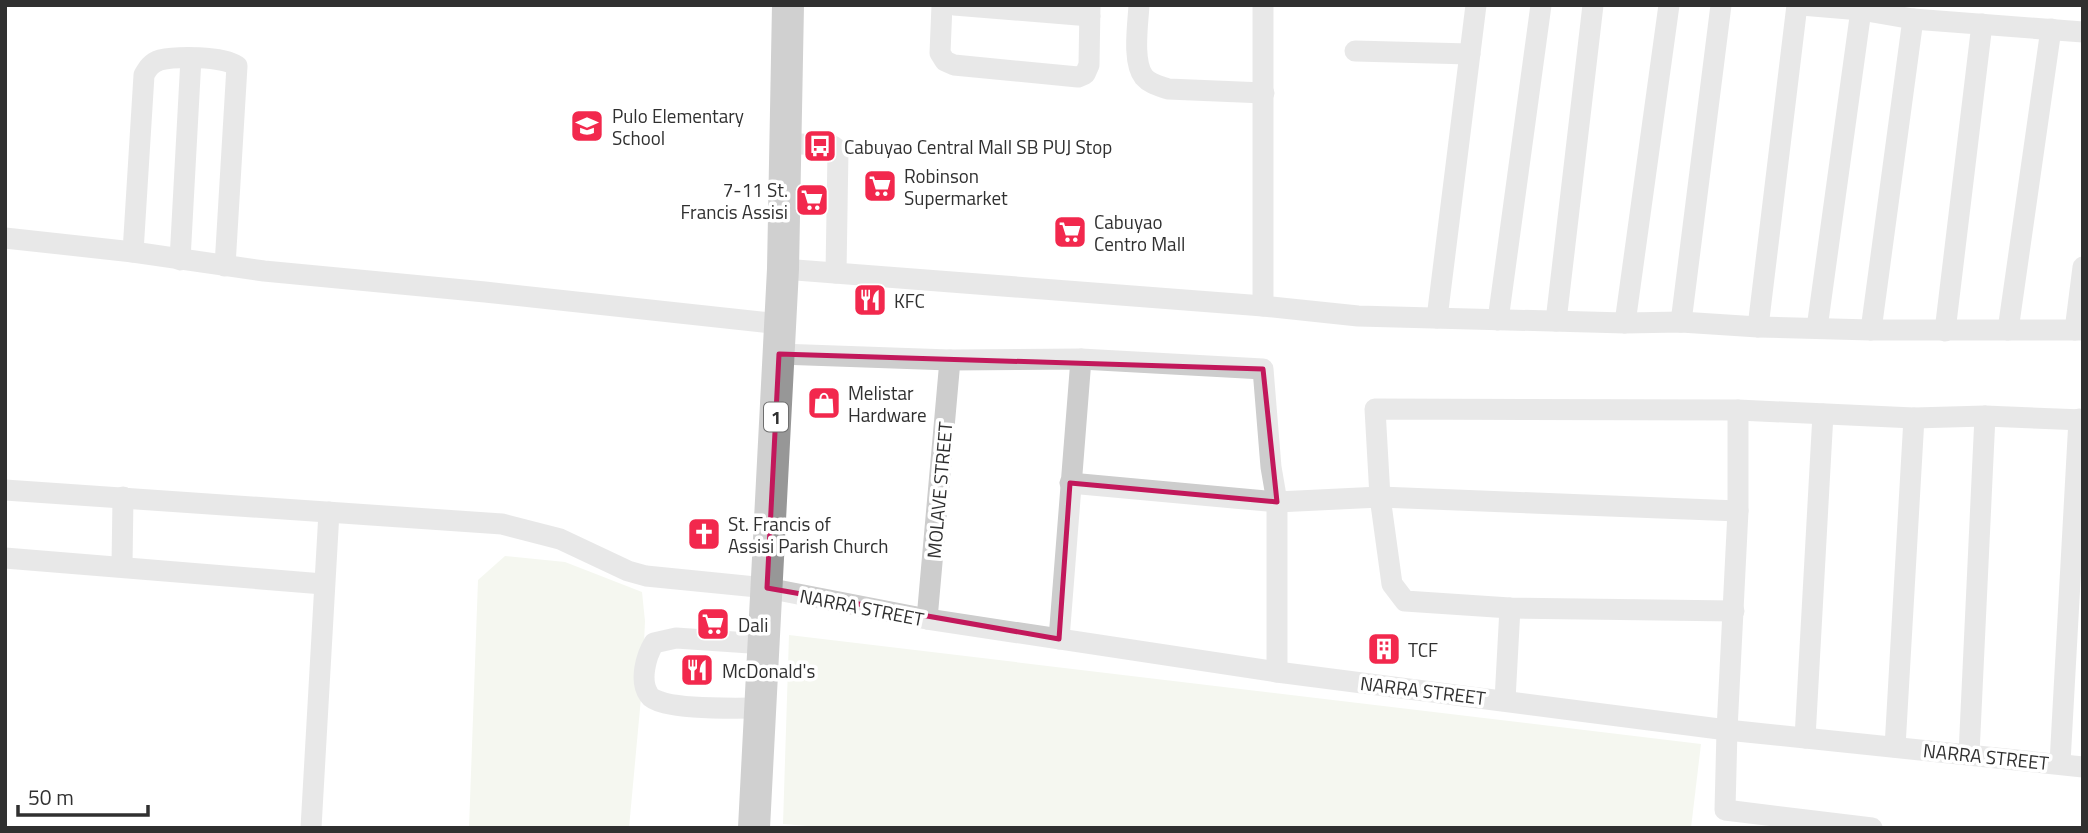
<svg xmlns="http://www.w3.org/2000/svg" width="2088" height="833" viewBox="0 0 2088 833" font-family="'Titillium Web',sans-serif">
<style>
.green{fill:#e8eede}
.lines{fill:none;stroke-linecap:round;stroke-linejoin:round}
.minor{stroke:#cdcdcd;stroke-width:21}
.highway{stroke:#979797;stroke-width:32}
.marked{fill:none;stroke:#c2185b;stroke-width:5;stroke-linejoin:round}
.labels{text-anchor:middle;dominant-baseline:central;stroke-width:7;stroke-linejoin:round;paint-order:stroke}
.shield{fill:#fff;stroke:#6e6e6e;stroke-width:2}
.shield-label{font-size:18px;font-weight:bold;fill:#303030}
.poi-label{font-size:19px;fill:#303030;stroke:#fff;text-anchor:start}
.street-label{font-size:19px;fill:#303030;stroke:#fff}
</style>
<rect width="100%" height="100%" fill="#fff"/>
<g class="green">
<path d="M505 556 565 562 642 592 645 621 642 687 629 828H469L478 580Z"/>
<path d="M789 635 1701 744 1691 828H833L783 824Z"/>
</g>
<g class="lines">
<g class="minor">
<path d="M942 5 940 53 945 61 954 65 1078 77 1085 74 1089 65 1090 5"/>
<path d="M954 5 1090 16"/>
<path d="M1139 5C1138 24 1132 62 1144 77 1150 84 1160 86 1168 89L1264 93"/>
<path d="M1801 5 1861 10 1913 19 2083 32"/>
<path d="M1355 51 1470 54"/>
<path d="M785 143 833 146 838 150 836 273"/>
<path d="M5 238 133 252 264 271 485 292 780 324"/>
<path d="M133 252 144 75C148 68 151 63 160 60 177 56 222 56 237 66L225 266"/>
<path d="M180 260 191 58"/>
<path d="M783 269 1263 306 1358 316 1625 323 1681 322 1758 327 1871 330H2083"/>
<path d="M1263 306V5"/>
<path d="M1437 318 1476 5"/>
<path d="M1498 320 1541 5"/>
<path d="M1556 321 1593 5"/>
<path d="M1681 322 1721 5"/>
<path d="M1625 323 1669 5"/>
<path d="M1758 327 1797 5"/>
<path d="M1817 328 1861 10"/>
<path d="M1871 330 1913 19"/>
<path d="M2008 330 2051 29"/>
<path d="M2075 330 2083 267"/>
<path d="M1945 331 1982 24"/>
<path d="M779 354 950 360 1081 359 1263 369 1271 467 1277 502V672"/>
<path d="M1738 410V511L1727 730 1725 810 1872 828"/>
<path d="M1070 483 1277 502 1380 497 1738 511"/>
<path d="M5 490 502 524 560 539 628 571 646 576 767 588 927 619 1277 672 1727 730 2083 767"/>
<path d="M5 558 323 584"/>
<path d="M122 566 123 497"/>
<path d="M1734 611 1510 608 1405 601 1392 584 1380 497 1375 409 1738 410 1914 418 1985 416 2083 420"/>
<path d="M927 619 950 360"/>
<path d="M1059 639 1081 359"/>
<path d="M1505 700 1510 608"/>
<path d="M761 708C741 708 659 711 649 695 639 681 646 656 654 643L676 638 765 644"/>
<path d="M1805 738 1823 414"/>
<path d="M1895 747 1914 418"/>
<path d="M1969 754 1985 416"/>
<path d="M2060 763 2079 419"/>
<path d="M311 828 329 512"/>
</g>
<path class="highway" d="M754 828 783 269 788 5"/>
</g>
<path d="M0 0H2088V833H0ZM779 354 1263 369 1277 502 1070 483 1059 639 767 588Z" fill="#fff" fill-opacity=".55" fill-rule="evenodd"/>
<path class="marked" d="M779 354 1263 369 1277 502 1070 483 1059 639 767 588Z"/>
<defs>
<symbol id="school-square" viewBox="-11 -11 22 22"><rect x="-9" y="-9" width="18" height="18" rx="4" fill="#f2284d" stroke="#fff"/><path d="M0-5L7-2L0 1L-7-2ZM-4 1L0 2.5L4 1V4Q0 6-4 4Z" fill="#fff"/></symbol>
<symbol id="bus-square" viewBox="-11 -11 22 22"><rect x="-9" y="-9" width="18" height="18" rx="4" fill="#f2284d" stroke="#fff"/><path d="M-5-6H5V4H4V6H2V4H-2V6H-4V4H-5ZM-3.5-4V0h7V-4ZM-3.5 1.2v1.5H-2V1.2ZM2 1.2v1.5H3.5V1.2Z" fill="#fff"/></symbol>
<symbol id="supermarket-square" viewBox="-11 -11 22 22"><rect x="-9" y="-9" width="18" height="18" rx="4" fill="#f2284d" stroke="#fff"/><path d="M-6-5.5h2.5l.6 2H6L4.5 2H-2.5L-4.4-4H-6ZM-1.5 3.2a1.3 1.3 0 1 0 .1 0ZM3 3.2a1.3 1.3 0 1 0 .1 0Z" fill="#fff"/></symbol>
<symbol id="restaurant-square" viewBox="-11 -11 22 22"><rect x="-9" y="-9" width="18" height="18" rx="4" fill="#f2284d" stroke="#fff"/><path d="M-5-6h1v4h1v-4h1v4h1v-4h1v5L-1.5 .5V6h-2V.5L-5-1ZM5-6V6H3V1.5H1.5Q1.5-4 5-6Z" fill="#fff"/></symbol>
<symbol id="shop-square" viewBox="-11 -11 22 22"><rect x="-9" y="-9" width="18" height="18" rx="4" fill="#f2284d" stroke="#fff"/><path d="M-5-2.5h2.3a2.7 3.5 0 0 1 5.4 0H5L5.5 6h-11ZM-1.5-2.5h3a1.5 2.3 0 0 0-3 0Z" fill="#fff"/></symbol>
<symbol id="church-square" viewBox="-11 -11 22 22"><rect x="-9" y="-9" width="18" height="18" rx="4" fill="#f2284d" stroke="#fff"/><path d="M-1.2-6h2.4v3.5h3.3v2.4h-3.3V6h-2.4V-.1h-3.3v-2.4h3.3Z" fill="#fff"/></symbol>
<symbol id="building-square" viewBox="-11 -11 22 22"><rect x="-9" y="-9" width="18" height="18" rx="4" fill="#f2284d" stroke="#fff"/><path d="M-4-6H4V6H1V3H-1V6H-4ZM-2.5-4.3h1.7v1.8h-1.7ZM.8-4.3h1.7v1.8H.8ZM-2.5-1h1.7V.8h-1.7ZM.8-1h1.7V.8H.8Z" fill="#fff"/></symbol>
</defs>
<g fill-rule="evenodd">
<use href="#school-square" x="568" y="107" width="38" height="38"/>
<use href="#bus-square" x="801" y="127" width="38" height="38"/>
<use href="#supermarket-square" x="861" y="167" width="38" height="38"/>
<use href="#supermarket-square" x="793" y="181" width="38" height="38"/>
<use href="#supermarket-square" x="1051" y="213" width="38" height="38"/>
<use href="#restaurant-square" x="851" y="281" width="38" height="38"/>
<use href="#shop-square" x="805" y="384" width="38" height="38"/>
<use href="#church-square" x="685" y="515" width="38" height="38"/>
<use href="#supermarket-square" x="694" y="605" width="38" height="38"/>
<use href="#building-square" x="1365" y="630" width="38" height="38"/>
<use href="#restaurant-square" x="678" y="651" width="38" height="38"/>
</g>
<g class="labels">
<rect class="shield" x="764" y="402.5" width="24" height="29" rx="5"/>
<g class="shield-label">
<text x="776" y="417">1</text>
</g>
<g class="poi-label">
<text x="612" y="115">Pulo Elementary<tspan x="612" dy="22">School</tspan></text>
<text x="844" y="146">Cabuyao Central Mall SB PUJ Stop</text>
<text x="904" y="175">Robinson<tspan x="904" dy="22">Supermarket</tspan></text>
<text x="788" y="189" text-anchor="end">7-11 St.<tspan x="788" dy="22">Francis Assisi</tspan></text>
<text x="1094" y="221">Cabuyao<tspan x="1094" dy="22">Centro Mall</tspan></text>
<text x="894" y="300">KFC</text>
<text x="848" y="392">Melistar<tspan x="848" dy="22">Hardware</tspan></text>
<text x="728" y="523">St. Francis of<tspan x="728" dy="22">Assisi Parish Church</tspan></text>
<text x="738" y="624">Dali</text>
<text x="1408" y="649">TCF</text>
<text x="722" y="670">McDonald's</text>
</g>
<g class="street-label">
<text transform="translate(939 490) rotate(-85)">MOLAVE STREET</text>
<text transform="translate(862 607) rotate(11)">NARRA STREET</text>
<text transform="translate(1423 690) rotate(7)">NARRA STREET</text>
<text transform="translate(1986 756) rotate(6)">NARRA STREET</text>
</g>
</g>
<rect width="2088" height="833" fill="none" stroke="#303030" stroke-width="14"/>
<path d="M18 805v10h130v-10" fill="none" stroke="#303030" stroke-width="3.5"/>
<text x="28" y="805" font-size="21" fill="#303030" stroke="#ffffff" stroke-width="5" paint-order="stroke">50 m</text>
</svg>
